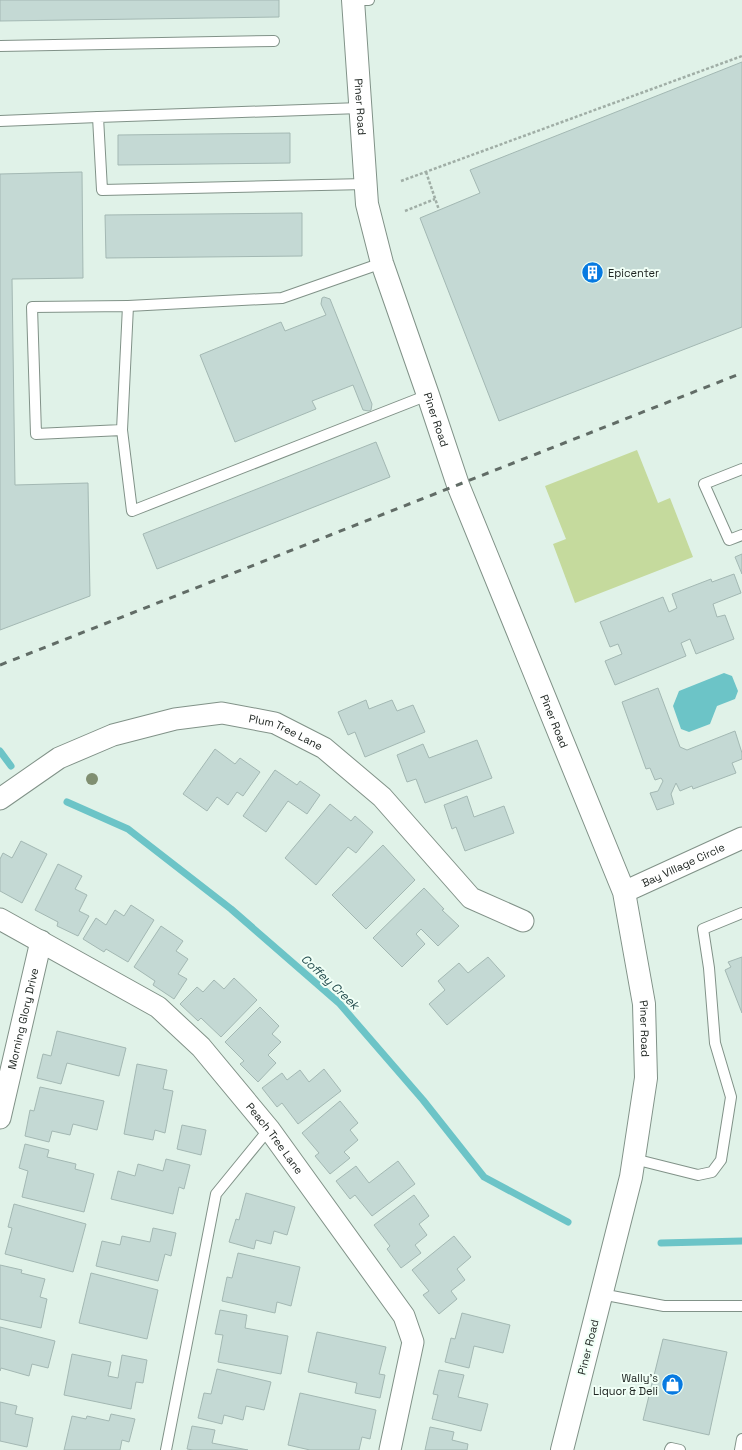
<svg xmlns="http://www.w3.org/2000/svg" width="742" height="1450" viewBox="0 0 742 1450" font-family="'Space Grotesk',sans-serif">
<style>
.green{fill:#c5da9d}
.water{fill:#6cc4c7}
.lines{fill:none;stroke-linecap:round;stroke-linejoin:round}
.stream{stroke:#6cc4c7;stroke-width:7}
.building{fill:#c4d9d4;stroke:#a3b8b3}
.service-casing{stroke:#819288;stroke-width:12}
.minor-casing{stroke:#819288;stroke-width:23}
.secondary-casing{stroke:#819288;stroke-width:24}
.path{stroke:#a0aea6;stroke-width:2.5;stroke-dasharray:3 2;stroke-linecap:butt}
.service{stroke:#fff;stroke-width:10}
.minor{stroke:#fff;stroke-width:21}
.secondary{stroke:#fff;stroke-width:22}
.rail{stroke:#616c66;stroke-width:3;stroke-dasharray:7 7;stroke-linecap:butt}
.tree{fill:#808f71}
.labels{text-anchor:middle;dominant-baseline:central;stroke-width:4;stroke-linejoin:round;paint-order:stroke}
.street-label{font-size:11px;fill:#202723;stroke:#f0fff6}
.poi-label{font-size:11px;fill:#202723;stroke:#f0fff6;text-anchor:start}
.water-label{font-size:12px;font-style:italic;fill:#234c4d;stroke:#f0fff6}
</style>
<rect width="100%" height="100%" fill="#e0f2e8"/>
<path class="green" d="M637 450 658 503 670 498 693 557 575 603 553 544 566 539 545 486Z"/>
<path class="water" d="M724 673 732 676 738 691 735 699 717 706 710 724 689 732 681 729 673 706 679 691Z"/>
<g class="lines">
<g class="stream">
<path d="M0 751 11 766"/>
<path d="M67 802 128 829 231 909 339 1003 423 1100 484 1177 568 1222"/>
<path d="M661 1243 742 1241"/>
</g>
</g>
<g class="building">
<path d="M0 0H279V17L0 21Z"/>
<path d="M742 62V327L499 421 420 218 480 193 470 170Z"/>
<path d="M290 133V163L118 165V135Z"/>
<path d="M82 172 83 278 12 279 15 485 88 483 90 596 0 630V174Z"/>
<path d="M302 213V256L106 258 105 215Z"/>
<path d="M324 297 330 299 372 404 371 410 369 411 363 410 353 385 312 401 316 409 235 442 200 355 281 322 285 331 326 315 321 304 322 298Z"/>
<path d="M376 442 390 477 157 569 143 534Z"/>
<path d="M742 554V574L735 557Z"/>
<path d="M734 574 741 593 713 604 717 617 725 615 734 639 696 654 690 639 681 643 686 656 615 685 605 661 622 654 618 644 610 647 600 622 663 597 669 612 677 608 672 594 711 579 712 582Z"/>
<path d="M658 688 680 747 687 750 735 731 742 753V759L732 763 736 773 693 789 692 786 680 791 676 783 671 794 674 804 657 810 650 793 658 791 663 781 661 778 655 780 650 768 646 769 622 702Z"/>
<path d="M366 700 369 709 392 700 397 711 413 705 425 732 365 757 355 732 348 735 338 712Z"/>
<path d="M477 740 492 778 425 803 416 779 407 782 397 755 423 744 429 758Z"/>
<path d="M215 749 235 764 240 758 260 772 243 796 237 792 228 805 217 797 207 811 183 794Z"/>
<path d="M275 770 297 785 300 781 320 795 307 814 288 801 266 832 243 816Z"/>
<path d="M467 796 474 817 504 806 514 833 465 851 456 827 452 829 444 805Z"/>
<path d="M330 804 351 821 355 816 373 832 356 853 348 847 316 885 285 858Z"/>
<path d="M21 841 47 854 22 903 0 891V859L3 853 12 858Z"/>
<path d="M383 845 415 880 366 929 332 895Z"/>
<path d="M58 864 82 876 75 889 87 895 79 911 89 916 78 936 57 926 58 922 35 910Z"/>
<path d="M424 888 444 909 442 910 459 926 438 946 421 929 416 934 425 944 402 967 373 938Z"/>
<path d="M131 905 154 920 128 962 106 949 104 952 83 939 96 918 106 925 115 910 124 916Z"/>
<path d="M161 926 183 941 176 951 188 959 178 974 187 979 174 999 153 985 155 981 134 967Z"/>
<path d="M488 957 505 976 447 1025 429 1004 445 990 438 981 459 963 468 973Z"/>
<path d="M742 957V1013L725 970 731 967 728 962Z"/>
<path d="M234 978 257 1000 221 1037 201 1018 198 1021 180 1004 197 987 203 992 214 980 224 989Z"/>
<path d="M260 1007 279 1026 272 1034 281 1042 268 1055 276 1063 258 1082 240 1064 244 1061 225 1042Z"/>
<path d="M57 1031 126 1048 119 1076 67 1063 61 1084 37 1078 43 1054 51 1056Z"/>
<path d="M137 1064 167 1070 163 1089 173 1091 165 1133 155 1130 153 1140 124 1134Z"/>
<path d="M324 1069 341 1091 298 1124 282 1103 277 1107 262 1088 282 1073 287 1080 300 1070 309 1082Z"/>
<path d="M40 1087 104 1101 97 1130 73 1124 70 1135 52 1131 49 1142 25 1136 30 1110 34 1111Z"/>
<path d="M340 1101 358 1123 350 1130 358 1140 344 1152 350 1158 330 1174 315 1156 319 1153 302 1133Z"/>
<path d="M182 1125 206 1130 201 1155 177 1149Z"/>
<path d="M25 1144 49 1150 47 1157 76 1164 75 1169 94 1174 84 1212 22 1197 28 1171 19 1168Z"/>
<path d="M166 1159 190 1165 184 1189 179 1187 173 1214 111 1199 118 1171 135 1176 138 1164 163 1171Z"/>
<path d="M398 1161 415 1184 372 1216 355 1195 350 1199 336 1181 356 1166 369 1183Z"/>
<path d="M246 1193 295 1207 287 1235 274 1231 271 1244 256 1240 254 1249 229 1242 236 1219 239 1220Z"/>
<path d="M414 1195 429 1216 419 1224 427 1235 415 1245 421 1253 401 1268 387 1249 390 1246 374 1225Z"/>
<path d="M14 1204 86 1224 73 1272 5 1254 12 1228 8 1227Z"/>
<path d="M153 1228 176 1233 171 1256 165 1254 158 1281 96 1266 102 1241 120 1245 122 1236 150 1242Z"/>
<path d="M454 1236 471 1257 457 1269 465 1280 451 1291 457 1299 439 1314 423 1295 429 1291 412 1270Z"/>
<path d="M238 1253 300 1267 291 1306 277 1302 275 1313 222 1301 227 1277 232 1278Z"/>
<path d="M0 1265 22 1270 21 1273 45 1279 40 1297 47 1299 41 1328 0 1319Z"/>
<path d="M91 1273 158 1290 147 1339 79 1323Z"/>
<path d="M220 1310 247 1315 245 1328 288 1336 281 1374 218 1362 223 1335 215 1334Z"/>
<path d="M462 1313 510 1325 503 1353 474 1346 469 1368 445 1362 451 1338 455 1339Z"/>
<path d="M0 1327 55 1341 48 1368 32 1364 29 1376 1 1368 0 1371Z"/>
<path d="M317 1332 386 1347 379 1374 385 1375 380 1398 355 1393 357 1383 308 1372Z"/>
<path d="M663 1339 727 1352 709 1435 643 1420Z"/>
<path d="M72 1354 111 1362 108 1376 118 1378 122 1355 147 1360 143 1383 136 1382 131 1409 64 1395Z"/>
<path d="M217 1369 271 1382 264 1410 246 1406 243 1420 224 1415 222 1424 198 1418 204 1393 211 1394Z"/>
<path d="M439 1370 464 1375 458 1397 488 1404 481 1431 432 1419 438 1395 433 1394Z"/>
<path d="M300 1393 376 1410 370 1439 362 1437 359 1450H310L288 1445Z"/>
<path d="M0 1402 17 1406 15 1414 33 1418 27 1447 0 1441Z"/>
<path d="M111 1414 135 1419 129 1442 122 1440 120 1450H64L72 1416 86 1419 87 1416 109 1421Z"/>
<path d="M192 1426 215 1430 212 1443 248 1450H193L187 1449Z"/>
<path d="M430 1427 454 1432 452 1440 468 1444 467 1450H425Z"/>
</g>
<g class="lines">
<defs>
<g id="service">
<path d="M353 0H369"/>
<path d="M0 46 274 41"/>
<path d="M360 108 98 117 102 190 366 184"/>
<path d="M0 121 98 117"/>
<path d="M128 306 282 298 382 263"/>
<path d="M122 430 128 306 32 307 36 434 122 430 132 511 428 395"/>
<path d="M742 469 704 484 729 540 742 535"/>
<path d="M634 1159 698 1175 712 1172 721 1160 731 1097 715 1043 709 968 703 929 742 913"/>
<path d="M601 1294 664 1306H742"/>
<path d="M166 1450 216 1194 269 1129"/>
<path d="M670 1450 671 1448 680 1450"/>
<path d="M740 1450 742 1439"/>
</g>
<g id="minor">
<path id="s1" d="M0 799 59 758 113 735 175 719 222 713 275 723 324 748 382 797 471 898 523 921"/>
<path id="s2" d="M624 892 742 838"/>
<path id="s3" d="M0 919 158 1007 201 1047 269 1129 404 1316 413 1342 390 1450"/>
<path id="s4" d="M0 1118 41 941"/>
</g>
<g id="secondary">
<path id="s5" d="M353 0 367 204 382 263 428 395 458 485 624 892 644 1004 646 1078 631 1177 562 1450"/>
</g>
</defs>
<use href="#service" class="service-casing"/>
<use href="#minor" class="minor-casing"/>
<use href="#secondary" class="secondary-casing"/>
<g class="path">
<path d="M426 172 439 210"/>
<path d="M401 181 742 56"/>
<path d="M405 211 435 199"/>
</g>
<use href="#service" class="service"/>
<use href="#minor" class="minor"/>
<use href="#secondary" class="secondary"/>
<path class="rail" d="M0 665 742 373"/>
</g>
<circle class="tree" cx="92" cy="779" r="6"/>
<defs>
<symbol id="building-disc" viewBox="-11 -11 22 22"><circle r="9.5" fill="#077ae1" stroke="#f0fff6"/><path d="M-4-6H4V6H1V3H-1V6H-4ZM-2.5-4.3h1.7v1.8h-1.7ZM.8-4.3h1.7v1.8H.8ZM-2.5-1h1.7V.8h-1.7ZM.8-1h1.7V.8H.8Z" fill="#fff"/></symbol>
<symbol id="shop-disc" viewBox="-11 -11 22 22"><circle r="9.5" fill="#077ae1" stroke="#f0fff6"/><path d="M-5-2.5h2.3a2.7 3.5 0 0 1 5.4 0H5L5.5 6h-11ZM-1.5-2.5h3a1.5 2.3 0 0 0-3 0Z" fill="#fff"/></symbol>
</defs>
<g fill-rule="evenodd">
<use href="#building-disc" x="580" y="260" width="25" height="25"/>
<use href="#shop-disc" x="660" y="1372" width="25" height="25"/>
</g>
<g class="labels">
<g class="street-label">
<text stroke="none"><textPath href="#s5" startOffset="107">Piner Road</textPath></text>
<text stroke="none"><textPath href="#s5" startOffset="431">Piner Road</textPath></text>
<text stroke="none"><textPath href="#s5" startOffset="755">Piner Road</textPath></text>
<text stroke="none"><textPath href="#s1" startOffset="309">Plum Tree Lane</textPath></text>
<text stroke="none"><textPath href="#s2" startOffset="65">Bay Village Circle</textPath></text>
<text stroke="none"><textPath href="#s4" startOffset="102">Morning Glory Drive</textPath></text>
<text stroke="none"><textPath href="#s5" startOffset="1078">Piner Road</textPath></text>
<text stroke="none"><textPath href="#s3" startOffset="357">Peach Tree Lane</textPath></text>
<text transform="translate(588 1347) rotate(-76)">Piner Road</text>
</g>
<g class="poi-label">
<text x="608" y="273">Epicenter</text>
<text x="658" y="1378" text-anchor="end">Wally's<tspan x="658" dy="13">Liquor &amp; Deli</tspan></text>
</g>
<g class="water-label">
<text transform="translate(330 982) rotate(43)">Coffey Creek</text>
</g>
</g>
</svg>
